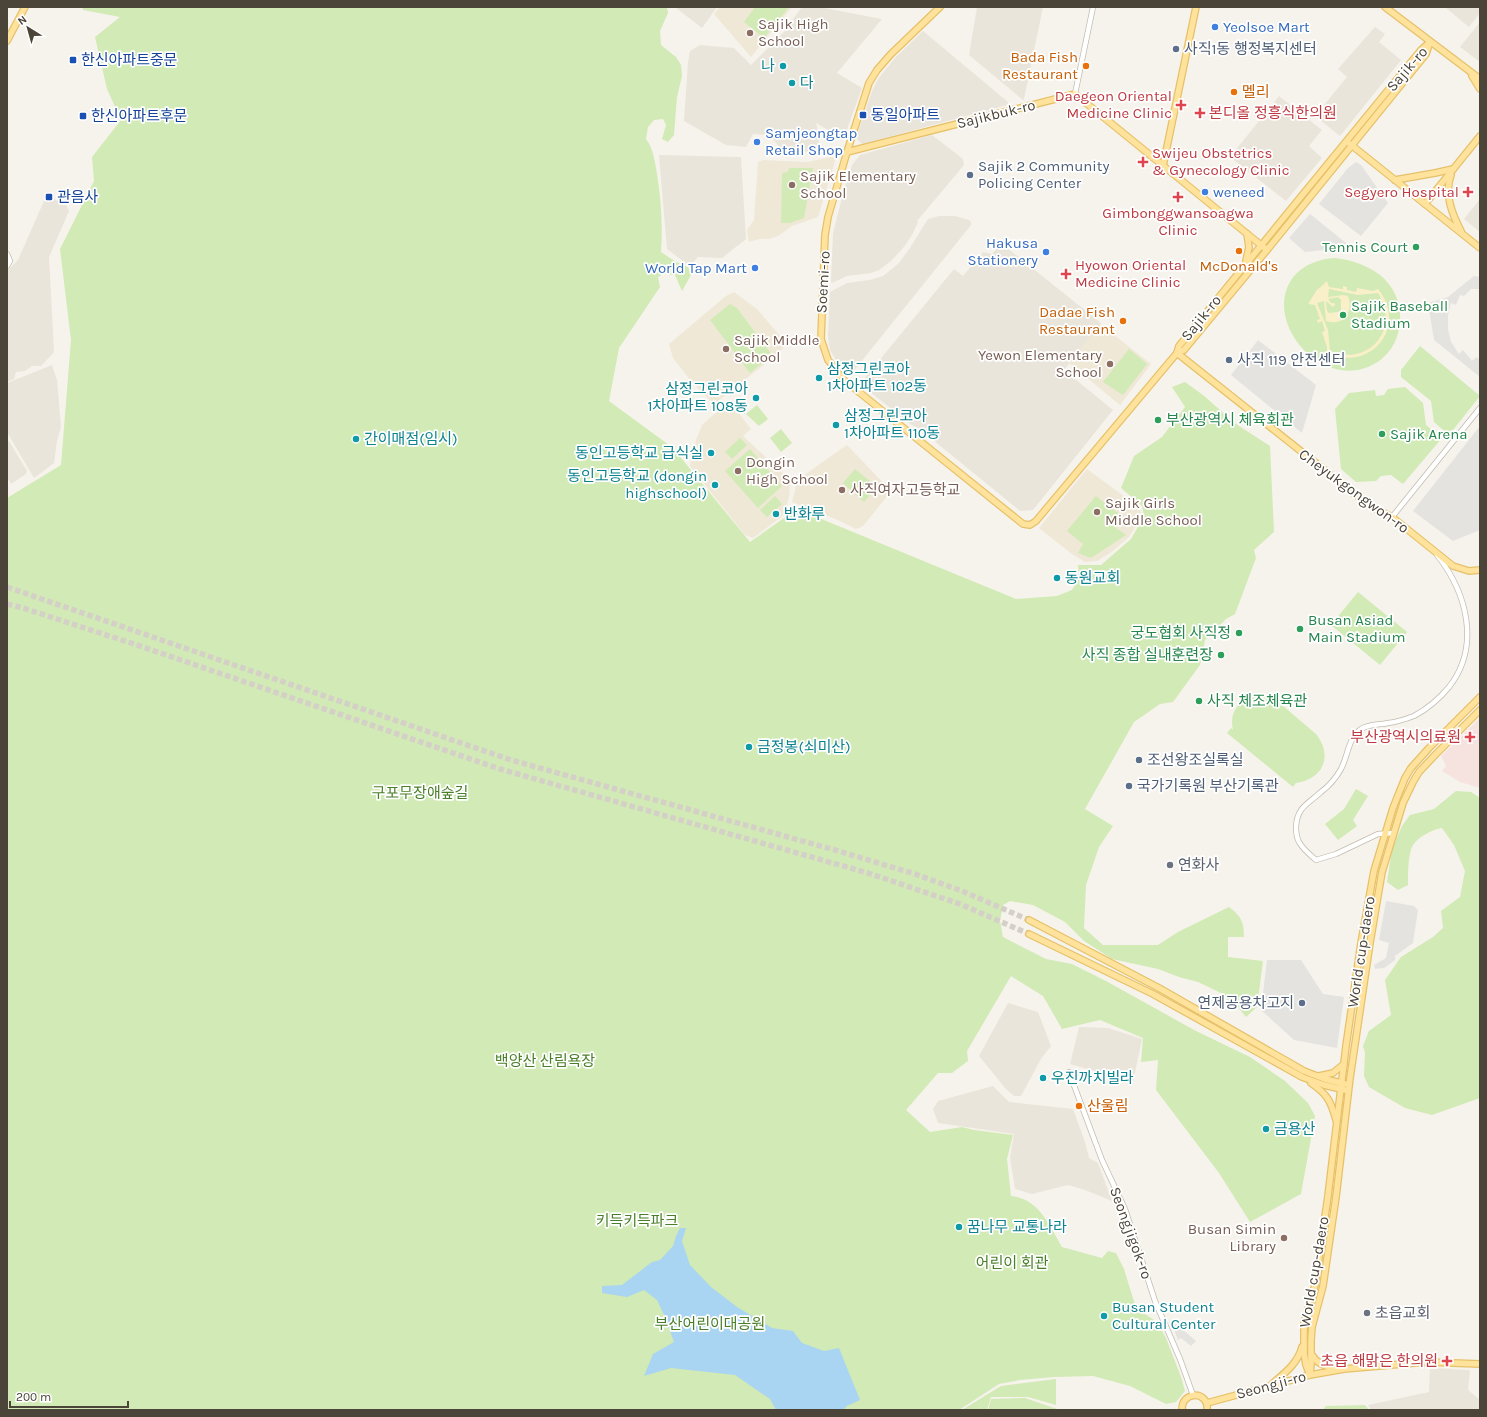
<svg xmlns="http://www.w3.org/2000/svg" width="1487" height="1417" viewBox="0 0 1487 1417" font-family="Karla,'Noto Sans KR',sans-serif">
<style>
.residential{fill:#eae5da}
.education{fill:#efe8d6}
.medical{fill:#f6e3e0}
.green{fill:#d2eab5}
.sand{fill:#f9efc9;fill-rule:evenodd}
.parking{fill:#e5e3e0}
.water{fill:#a9d4f2}
.lines{fill:none;stroke-linecap:round;stroke-linejoin:round}
.major-tunnel{stroke:#d4d0c8;stroke-width:5.5;stroke-dasharray:5.5 3;stroke-linecap:butt}
.minor-casing{stroke:#c2bbae;stroke-width:6}
.major-casing{stroke:#e6c16a;stroke-width:8}
.minor{stroke:#fff;stroke-width:4.5}
.major{stroke:#ffe39c;stroke-width:5.5}
.shop-dot{fill:#3f7fe0;stroke:#fff;stroke-width:1.5}
.education-dot{fill:#8d6e63;stroke:#fff;stroke-width:1.5}
.service-dot{fill:#5c6f8a;stroke:#fff;stroke-width:1.5}
.transit-dot{fill:#1a4fb4;stroke:#fff;stroke-width:1.5}
.culture-dot{fill:#0f9aa8;stroke:#fff;stroke-width:1.5}
.food-dot{fill:#e8710a;stroke:#fff;stroke-width:1.5}
.health-dot{fill:#e0444e;stroke:#fff;stroke-width:1.5}
.leisure-dot{fill:#2e9e5b;stroke:#fff;stroke-width:1.5}
.worship-dot{fill:#6b7280;stroke:#fff;stroke-width:1.5}
.labels{text-anchor:middle;dominant-baseline:central;stroke-width:3.5;stroke-linejoin:round;paint-order:stroke}
.education-label{font-size:15px;fill:#785e54;stroke:#fff;text-anchor:start}
.shop-label{font-size:15px;fill:#366cbe;stroke:#fff;text-anchor:start}
.service-label{font-size:15px;fill:#4e5e75;stroke:#fff;text-anchor:start}
.food-label{font-size:15px;fill:#c56008;stroke:#fff;text-anchor:end}
.transit-label{font-size:15px;fill:#164399;stroke:#fff;text-anchor:start}
.culture-label{font-size:15px;fill:#0d838f;stroke:#fff;text-anchor:start}
.street-label{font-size:15px;fill:#4b4439;stroke:#fff}
.health-label{font-size:15px;fill:#be3a42;stroke:#fff;text-anchor:end}
.leisure-label{font-size:15px;fill:#27864d;stroke:#fff;text-anchor:start}
.park-label{font-size:15px;fill:#4a7f2a;stroke:#fff}
.worship-label{font-size:15px;fill:#5b616d;stroke:#fff;text-anchor:start}
</style>
<rect width="100%" height="100%" fill="#f6f3ec"/>
<g class="residential">
<path d="M675 7H717L702 28Z"/>
<path d="M802 7H819L882 19 837 73 862 88 845 135 839 136 816 123 819 136 818 152 782 151 770 135 753 134 746 147 726 145 684 121 688 62 690 51 700 45 734 48 751 65 783 33Z"/>
<path d="M977 7H1043L1024 99 1023 100 969 55Z"/>
<path d="M1445 7H1480V13L1469 27Z"/>
<path d="M1480 22V62L1460 47Z"/>
<path d="M1375 27 1385 34 1379 42 1401 60 1340 136 1315 116 1347 77 1338 69Z"/>
<path d="M923 31 1008 102 1007 105 862 144 856 138 872 91 878 79 895 58Z"/>
<path d="M1279 96 1322 130 1309 146 1322 158 1286 201 1230 157Z"/>
<path d="M932 135 963 159 964 165 917 221 918 222 912 235 903 248 891 261 879 270 871 273 847 276 832 283 831 282 833 233 844 190 852 165 860 155Z"/>
<path d="M659 155 741 157 746 239 722 258 698 257 690 266 667 249Z"/>
<path d="M52 198 66 205 69 211 49 257 54 352 41 366H32L25 371 16 372 14 379 7 382V271L18 260 44 201Z"/>
<path d="M1480 199V232L1464 219Z"/>
<path d="M939 216H955L969 220 971 222V225L852 373H848L837 362 830 350 828 337 830 292 847 283 870 280 883 276 898 264 910 248 928 219Z"/>
<path d="M1001 243 1101 323 1064 370 1113 410 1033 510 1020 511 922 431 909 423 860 384 954 269 963 276 983 252 992 254Z"/>
<path d="M52 365 57 380 61 427 57 441 54 463 34 478 7 432V383Z"/>
<path d="M7 441H9L27 471 26 474 11 484 7 477Z"/>
<path d="M1008 1003 1038 1012 1051 1046 1041 1059 1021 1096H1014L1006 1089 979 1056Z"/>
<path d="M1079 1027 1108 1028 1142 1039 1133 1082 1070 1064Z"/>
<path d="M993 1086 1009 1102 1073 1109 1085 1142 1089 1158 1098 1163 1112 1201 1085 1190 1068 1185 1032 1194 1015 1189 1010 1157 1014 1134 938 1123 933 1109 938 1101Z"/>
<path d="M1430 1368 1470 1370 1468 1390 1480 1400V1410H1371L1368 1405 1429 1392Z"/>
</g>
<g class="education">
<path d="M720 7H792L751 57 714 14Z"/>
<path d="M831 157 836 158 818 217 792 226 778 236 769 239H759L749 242 747 230 754 220 758 162 763 160 807 162Z"/>
<path d="M734 292 757 309 786 343 779 353 714 404 691 381 673 358 669 344 726 296Z"/>
<path d="M1100 324 1151 364 1120 405 1069 363Z"/>
<path d="M731 403 751 429 743 436 787 477 790 482 789 497 784 514 780 518 753 538 745 535 690 466 696 440 702 425 713 415Z"/>
<path d="M847 445 887 487 889 494 863 526 856 529 838 520 792 502 796 486 800 478Z"/>
<path d="M1087 469 1140 508 1142 516 1129 537 1110 553 1097 561 1085 562 1072 554 1039 528Z"/>
</g>
<path class="medical" d="M1480 718V788L1460 782 1442 771 1446 766 1441 756Z"/>
<g class="green">
<path d="M82 7H667L668 13 660 31 661 45 676 57 681 65 682 76 677 97 674 135 668 142 662 139 666 125 663 119 654 120 648 127 646 139C653 148 654 158 656 168 661 197 663 223 661 252L676 262 688 267 691 275 682 291 675 275 664 274 658 277 660 287 619 348 609 401 673 448 750 542 797 509 1016 599 1057 596 1072 590 1079 579 1078 565H1101L1131 539 1144 516 1142 506 1121 488 1134 456 1162 437 1185 407 1172 387 1185 382 1203 395 1236 424 1270 446 1274 532 1254 550 1256 558 1235 614 1226 619 1205 640 1200 665 1173 702 1160 704 1134 722 1085 809 1113 826 1099 847 1086 885 1084 928 1103 945H1158L1178 932 1229 907C1241 916 1244 922 1244 937H1228V957L1263 961 1257 1007 1246 1017 1237 1006 1230 1002 1221 993 1198 982 1179 977 1158 969 1112 959 1084 941 1065 922 1033 905 1010 901 1003 905 1000 921 1003 937 1046 959 1072 964 1106 981 1196 1031 1250 1057 1285 1081 1308 1103 1315 1116 1301 1194 1250 1222 1219 1173 1156 1090 1158 1060 1141 1062 1143 1038 1100 1020 1062 1029 1043 996 1011 976 967 1051 968 1061 952 1073H938L906 1110 930 1132 962 1127 974 1130 1013 1135 1007 1159 1011 1196C1039 1199 1049 1225 1062 1247L1102 1258 1108 1251 1116 1253 1124 1269 1136 1308 1157 1322 1166 1338 1181 1377 1185 1391 1176 1402 1166 1404 1130 1386 1093 1376 1054 1377 1020 1380 999 1384 959 1410H7V498L61 465 71 340 60 249 94 181 92 157 121 120 107 89 95 37 120 17 83 10Z"/>
<path d="M755 7H789L764 38 744 22Z"/>
<path d="M789 168H813L804 218 790 223H781L782 173 788 172Z"/>
<path d="M1335 258C1351 260 1367 265 1380 275 1408 297 1407 344 1376 363 1323 395 1259 320 1294 276 1305 264 1319 259 1335 258Z"/>
<path d="M730 304 737 308 772 355 750 373 710 320Z"/>
<path d="M1420 346 1480 396 1449 435 1434 422 1431 401 1401 377V370Z"/>
<path d="M1129 349 1147 364 1123 395 1103 382Z"/>
<path d="M1405 387 1423 403 1426 425 1442 438 1403 484 1391 475 1381 476 1376 481 1356 482 1341 469 1335 409 1349 393 1375 390 1376 396 1384 395 1388 389Z"/>
<path d="M757 405 768 419 759 426 746 414Z"/>
<path d="M781 429 792 443 781 452 770 438Z"/>
<path d="M740 438 747 445 732 459 725 452Z"/>
<path d="M750 449 782 486 758 508 725 471Z"/>
<path d="M855 469 877 487 864 502 843 483Z"/>
<path d="M775 496 782 504 767 517 760 510Z"/>
<path d="M1096 496 1119 514 1112 525 1126 535 1091 558 1078 553 1083 544 1067 531Z"/>
<path d="M1358 592 1407 632 1380 665 1331 625Z"/>
<path d="M1254 696H1266L1276 700 1316 734C1333 755 1324 779 1296 783L1293 787 1227 733 1231 728 1233 730C1229 713 1238 700 1254 696Z"/>
<path d="M1356 789 1368 796 1353 820 1357 826 1338 840 1325 824 1344 809Z"/>
<path d="M1456 791 1471 792 1480 798V1098L1432 1115 1405 1108 1369 1087 1364 1076 1365 1053 1363 1046 1369 1031 1391 1015 1385 980 1401 957 1433 937 1443 928 1441 911 1460 897 1465 871 1454 845 1442 828C1433 829 1418 837 1413 845 1408 853 1408 875 1408 885L1398 890 1387 882 1392 849 1402 826 1410 815 1434 809Z"/>
<path d="M1056 1379V1405L1028 1397H991L987 1410H962L1001 1386Z"/>
<path d="M1025 1398 1060 1410H988L991 1399Z"/>
<path d="M1365 1405 1369 1410H1323L1326 1406Z"/>
</g>
<path class="sand" d="M1327 281 1329 287 1343 289V286L1347 287V290L1356 292 1357 288 1373 291 1378 289C1409 327 1370 373 1327 353V347L1322 332 1325 331 1322 321 1318 323 1317 320 1320 319 1315 305 1308 304 1316 291ZM1329 289 1358 295 1378 293C1401 329 1369 367 1330 351L1328 330 1317 303 1324 301 1326 321C1344 327 1354 311 1348 296L1343 295 1328 297ZM1338 297 1341 300V310L1338 312 1329 313 1327 311 1326 301 1333 307 1335 305 1334 303H1331L1328 299Z"/>
<g class="parking">
<path d="M1356 162 1361 165 1388 203 1361 236 1319 204 1348 168Z"/>
<path d="M1310 214 1351 247 1305 252 1289 238Z"/>
<path d="M1474 276 1480 277V289H1471L1464 296 1460 295 1456 305 1451 303 1448 315V329L1451 342 1459 354 1463 350 1472 361 1476 357 1480 359V377L1434 340 1428 303 1448 297Z"/>
<path d="M1258 340 1316 385 1302 433 1231 375Z"/>
<path d="M1480 426V530L1453 541 1413 511Z"/>
<path d="M1386 901 1414 906 1418 910 1413 943 1395 956V960L1384 968 1375 969 1374 965 1386 958 1389 943 1379 940Z"/>
<path d="M1267 960H1301L1323 994 1344 997 1337 1048 1294 1040 1261 1010Z"/>
<path d="M1176 1324 1196 1341 1191 1346 1181 1338 1178 1340 1173 1327Z"/>
</g>
<path class="water" d="M680 1228H686L682 1241 690 1265 711 1287 737 1307 772 1328 793 1331 802 1343 824 1351 839 1348 860 1400 847 1406 843 1410H776L770 1399 735 1375 671 1368 644 1376 653 1354 674 1342 665 1317 657 1300 644 1290 627 1297 602 1293V1286L622 1285 652 1262 660 1260 673 1246 676 1236Z"/>
<g class="lines">
<g class="major-tunnel">
<path d="M7 587 511 760 835 850 915 874 962 891 1029 920"/>
<path d="M7 604 23 608 134 644 500 769 868 873 960 904 1029 934"/>
</g>
<defs>
<g id="minor">
<path d="M1075 94 1093 7"/>
<path d="M7 254 10 261 7 266"/>
<path d="M1392 517 1480 408"/>
<path d="M1394 833 1378 834 1336 854 1316 860C1310 855 1303 849 1299 842 1297 838 1296 832 1296 827 1297 807 1308 804 1321 792 1329 786 1336 778 1341 769 1348 756 1348 738 1361 729 1369 724 1379 725 1388 723 1396 722 1406 719 1414 716 1427 709 1440 698 1449 687 1481 646 1467 593 1437 555"/>
<path d="M1069 1072 1102 1160 1125 1209 1155 1301 1180 1359 1193 1395"/>
</g>
<g id="major">
<path d="M940 7 891 54 877 70 869 83 847 152 828 217 825 235 821 339 828 360 844 380 1023 524 1030 525 1036 521 1161 372 1177 353 1179 346 1421 50 1430 42"/>
<path d="M1385 7 1480 79"/>
<path d="M7 41 25 7"/>
<path d="M1472 76 1480 89"/>
<path d="M1350 144 1480 248"/>
<path d="M847 152 1075 94 1267 250"/>
<path d="M1152 157 1166 152"/>
<path d="M1163 166 1196 7"/>
<path d="M1451 175C1444 194 1452 214 1461 231"/>
<path d="M1395 180 1435 173 1453 169"/>
<path d="M1425 204 1480 136"/>
<path d="M1246 261 1249 247 1247 234"/>
<path d="M1177 353 1184 350 1267 250 1426 54 1430 42"/>
<path d="M1177 353 1370 506 1392 517 1453 566 1469 571 1480 570"/>
<path d="M1029 920 1159 988 1304 1071 1325 1079 1345 1084"/>
<path d="M1029 934 1153 994 1302 1077 1324 1085 1345 1090"/>
<path d="M1319 1076 1333 1073 1344 1064"/>
<path d="M1311 1083C1327 1094 1331 1101 1336 1120"/>
<path d="M1312 1355C1317 1364 1325 1367 1336 1368"/>
<path d="M1310 1374 1311 1364V1340L1312 1327 1323 1286 1336 1197 1350 1078 1370 943 1382 872 1403 803 1413 782 1419 772 1436 754 1480 710"/>
<path d="M1310 1375 1306 1365 1304 1353V1323L1315 1285 1328 1196 1346 1046 1361 943 1374 871 1393 808 1405 778 1411 768 1429 748 1480 697"/>
<path d="M1273 1383C1285 1373 1298 1363 1302 1347"/>
<path d="M1207 1403 1310 1375 1344 1369 1426 1362 1480 1364"/>
<path d="M1182 1410C1181 1391 1209 1390 1207 1410"/>
</g>
</defs>
<use href="#minor" class="minor-casing"/>
<use href="#major" class="major-casing"/>
<use href="#minor" class="minor"/>
<use href="#major" class="major"/>
</g>
<g class="shop-dot">
<circle cx="1215" cy="27" r="4"/>
<circle cx="757" cy="142" r="4"/>
<circle cx="1205" cy="192" r="4"/>
<circle cx="1046" cy="252" r="4"/>
<circle cx="755" cy="268" r="4"/>
</g>
<g class="education-dot">
<circle cx="750" cy="33" r="4"/>
<circle cx="792" cy="185" r="4"/>
<circle cx="726" cy="349" r="4"/>
<circle cx="1110" cy="364" r="4"/>
<circle cx="738" cy="471" r="4"/>
<circle cx="842" cy="490" r="4"/>
<circle cx="1097" cy="512" r="4"/>
<circle cx="1284" cy="1238" r="4"/>
</g>
<g class="service-dot">
<circle cx="1176" cy="49" r="4"/>
<circle cx="970" cy="175" r="4"/>
<circle cx="1229" cy="360" r="4"/>
<circle cx="1139" cy="760" r="4"/>
<circle cx="1129" cy="786" r="4"/>
<circle cx="1302" cy="1003" r="4"/>
</g>
<g class="transit-dot">
<rect x="69" y="56" width="8" height="8" rx="2"/>
<rect x="859" y="111" width="8" height="8" rx="2"/>
<rect x="79" y="112" width="8" height="8" rx="2"/>
<rect x="45" y="193" width="8" height="8" rx="2"/>
</g>
<g class="culture-dot">
<circle cx="783" cy="66" r="4"/>
<circle cx="792" cy="83" r="4"/>
<circle cx="819" cy="378" r="4"/>
<circle cx="756" cy="398" r="4"/>
<circle cx="836" cy="425" r="4"/>
<circle cx="356" cy="439" r="4"/>
<circle cx="711" cy="453" r="4"/>
<circle cx="715" cy="485" r="4"/>
<circle cx="776" cy="514" r="4"/>
<circle cx="1057" cy="578" r="4"/>
<circle cx="749" cy="747" r="4"/>
<circle cx="1043" cy="1078" r="4"/>
<circle cx="1266" cy="1129" r="4"/>
<circle cx="959" cy="1227" r="4"/>
<circle cx="1104" cy="1316" r="4"/>
</g>
<g class="food-dot">
<circle cx="1086" cy="66" r="4"/>
<circle cx="1234" cy="92" r="4"/>
<circle cx="1239" cy="251" r="4"/>
<circle cx="1123" cy="321" r="4"/>
<circle cx="1079" cy="1106" r="4"/>
</g>
<g class="health-dot">
<path d="M1179 99h4v4h4v4h-4v4h-4v-4h-4v-4h4z"/>
<path d="M1198 107h4v4h4v4h-4v4h-4v-4h-4v-4h4z"/>
<path d="M1141 156h4v4h4v4h-4v4h-4v-4h-4v-4h4z"/>
<path d="M1466 186h4v4h4v4h-4v4h-4v-4h-4v-4h4z"/>
<path d="M1176 191h4v4h4v4h-4v4h-4v-4h-4v-4h4z"/>
<path d="M1064 268h4v4h4v4h-4v4h-4v-4h-4v-4h4z"/>
<path d="M1468 731h4v4h4v4h-4v4h-4v-4h-4v-4h4z"/>
<path d="M1445 1355h4v4h4v4h-4v4h-4v-4h-4v-4h4z"/>
</g>
<g class="leisure-dot">
<circle cx="1416" cy="247" r="4"/>
<circle cx="1343" cy="315" r="4"/>
<circle cx="1158" cy="420" r="4"/>
<circle cx="1382" cy="434" r="4"/>
<circle cx="1300" cy="629" r="4"/>
<circle cx="1239" cy="633" r="4"/>
<circle cx="1221" cy="655" r="4"/>
<circle cx="1199" cy="701" r="4"/>
</g>
<g class="worship-dot">
<circle cx="1170" cy="865" r="4"/>
<circle cx="1367" cy="1313" r="4"/>
</g>
<g class="labels">
<g class="education-label">
<text x="758" y="24">Sajik High<tspan x="758" dy="17">School</tspan></text>
<text x="800" y="176">Sajik Elementary<tspan x="800" dy="17">School</tspan></text>
<text x="734" y="340">Sajik Middle<tspan x="734" dy="17">School</tspan></text>
<text x="1102" y="355" text-anchor="end">Yewon Elementary<tspan x="1102" dy="17">School</tspan></text>
<text x="746" y="462">Dongin<tspan x="746" dy="17">High School</tspan></text>
<text x="850" y="490">사직여자고등학교</text>
<text x="1105" y="503">Sajik Girls<tspan x="1105" dy="17">Middle School</tspan></text>
<text x="1276" y="1229" text-anchor="end">Busan Simin<tspan x="1276" dy="17">Library</tspan></text>
</g>
<g class="shop-label">
<text x="1223" y="27">Yeolsoe Mart</text>
<text x="765" y="133">Samjeongtap<tspan x="765" dy="17">Retail Shop</tspan></text>
<text x="1213" y="192">weneed</text>
<text x="1038" y="243" text-anchor="end">Hakusa<tspan x="1038" dy="17">Stationery</tspan></text>
<text x="747" y="268" text-anchor="end">World Tap Mart</text>
</g>
<g class="service-label">
<text x="1184" y="49">사직1동 행정복지센터</text>
<text x="978" y="166">Sajik 2 Community<tspan x="978" dy="17">Policing Center</tspan></text>
<text x="1237" y="360">사직 119 안전센터</text>
<text x="1147" y="760">조선왕조실록실</text>
<text x="1137" y="786">국가기록원 부산기록관</text>
<text x="1294" y="1003" text-anchor="end">연제공용차고지</text>
</g>
<g class="food-label">
<text x="1078" y="57">Bada Fish<tspan x="1078" dy="17">Restaurant</tspan></text>
<text x="1242" y="92" text-anchor="start">멜리</text>
<text x="1239" y="266" text-anchor="middle">McDonald's</text>
<text x="1115" y="312">Dadae Fish<tspan x="1115" dy="17">Restaurant</tspan></text>
<text x="1087" y="1106" text-anchor="start">산울림</text>
</g>
<g class="transit-label">
<text x="81" y="60">한신아파트중문</text>
<text x="871" y="115">동일아파트</text>
<text x="91" y="116">한신아파트후문</text>
<text x="57" y="197">관음사</text>
</g>
<g class="culture-label">
<text x="775" y="66" text-anchor="end">나</text>
<text x="800" y="83">다</text>
<text x="827" y="369">삼정그린코아<tspan x="827" dy="17">1차아파트 102동</tspan></text>
<text x="748" y="389" text-anchor="end">삼정그린코아<tspan x="748" dy="17">1차아파트 108동</tspan></text>
<text x="844" y="416">삼정그린코아<tspan x="844" dy="17">1차아파트 110동</tspan></text>
<text x="364" y="439">간이매점(임시)</text>
<text x="703" y="453" text-anchor="end">동인고등학교 급식실</text>
<text x="707" y="476" text-anchor="end">동인고등학교 (dongin<tspan x="707" dy="17">highschool)</tspan></text>
<text x="784" y="514">반화루</text>
<text x="1065" y="578">동원교회</text>
<text x="757" y="747">금정봉(쇠미산)</text>
<text x="1051" y="1078">우진까치빌라</text>
<text x="1274" y="1129">금용산</text>
<text x="967" y="1227">꿈나무 교통나라</text>
<text x="1112" y="1307">Busan Student<tspan x="1112" dy="17">Cultural Center</tspan></text>
</g>
<g class="street-label">
<text transform="translate(1407 69) rotate(-49)">Sajik-ro</text>
<text transform="translate(996 114) rotate(-14)">Sajikbuk-ro</text>
<text transform="translate(823 282) rotate(-87)">Soemi-ro</text>
<text transform="translate(1201 318) rotate(-51)">Sajik-ro</text>
<text transform="translate(1354 491) rotate(36)">Cheyukgongwon-ro</text>
<text transform="translate(1361 952) rotate(-81)">World cup-daero</text>
<text transform="translate(1131 1233) rotate(70)">Seongjigok-ro</text>
<text transform="translate(1314 1272) rotate(-80)">World cup-daero</text>
<text transform="translate(1271 1385) rotate(-15)">Seongji-ro</text>
</g>
<g class="health-label">
<text x="1172" y="96">Daegeon Oriental<tspan x="1172" dy="17">Medicine Clinic</tspan></text>
<text x="1209" y="113" text-anchor="start">본디올 정흥식한의원</text>
<text x="1152" y="153" text-anchor="start">Swijeu Obstetrics<tspan x="1152" dy="17">&amp; Gynecology Clinic</tspan></text>
<text x="1459" y="192">Segyero Hospital</text>
<text x="1178" y="213" text-anchor="middle">Gimbonggwansoagwa<tspan x="1178" dy="17">Clinic</tspan></text>
<text x="1075" y="265" text-anchor="start">Hyowon Oriental<tspan x="1075" dy="17">Medicine Clinic</tspan></text>
<text x="1461" y="737">부산광역시의료원</text>
<text x="1438" y="1361">초읍 해맑은 한의원</text>
</g>
<g class="leisure-label">
<text x="1408" y="247" text-anchor="end">Tennis Court</text>
<text x="1351" y="306">Sajik Baseball<tspan x="1351" dy="17">Stadium</tspan></text>
<text x="1166" y="420">부산광역시 체육회관</text>
<text x="1390" y="434">Sajik Arena</text>
<text x="1308" y="620">Busan Asiad<tspan x="1308" dy="17">Main Stadium</tspan></text>
<text x="1231" y="633" text-anchor="end">궁도협회 사직정</text>
<text x="1213" y="655" text-anchor="end">사직 종합 실내훈련장</text>
<text x="1207" y="701">사직 체조체육관</text>
</g>
<g class="park-label">
<text x="420" y="793">구포무장애숲길</text>
<text x="545" y="1061">백양산 산림욕장</text>
<text x="637" y="1221">키득키득파크</text>
<text x="1012" y="1263">어린이 회관</text>
<text x="710" y="1324">부산어린이대공원</text>
</g>
<g class="worship-label">
<text x="1178" y="865">연화사</text>
<text x="1375" y="1313">초읍교회</text>
</g>
</g>
<rect width="1487" height="1417" fill="none" stroke="#4b4439" stroke-width="16"/>
<g transform="translate(28 28) rotate(323)" stroke="#ffffff" stroke-width="3" paint-order="stroke">
<path d="M0-3L7 15L0 10L-7 15Z" fill="#4b4439"/>
<text y="-6" font-size="11" font-weight="bold" text-anchor="middle" fill="#4b4439">N</text>
</g>
<path d="M10 1401v6h118v-6" fill="none" stroke="#4b4439" stroke-width="2"/>
<text x="16" y="1401" font-size="12" fill="#4b4439" stroke="#ffffff" stroke-width="3" paint-order="stroke">200 m</text>
</svg>
